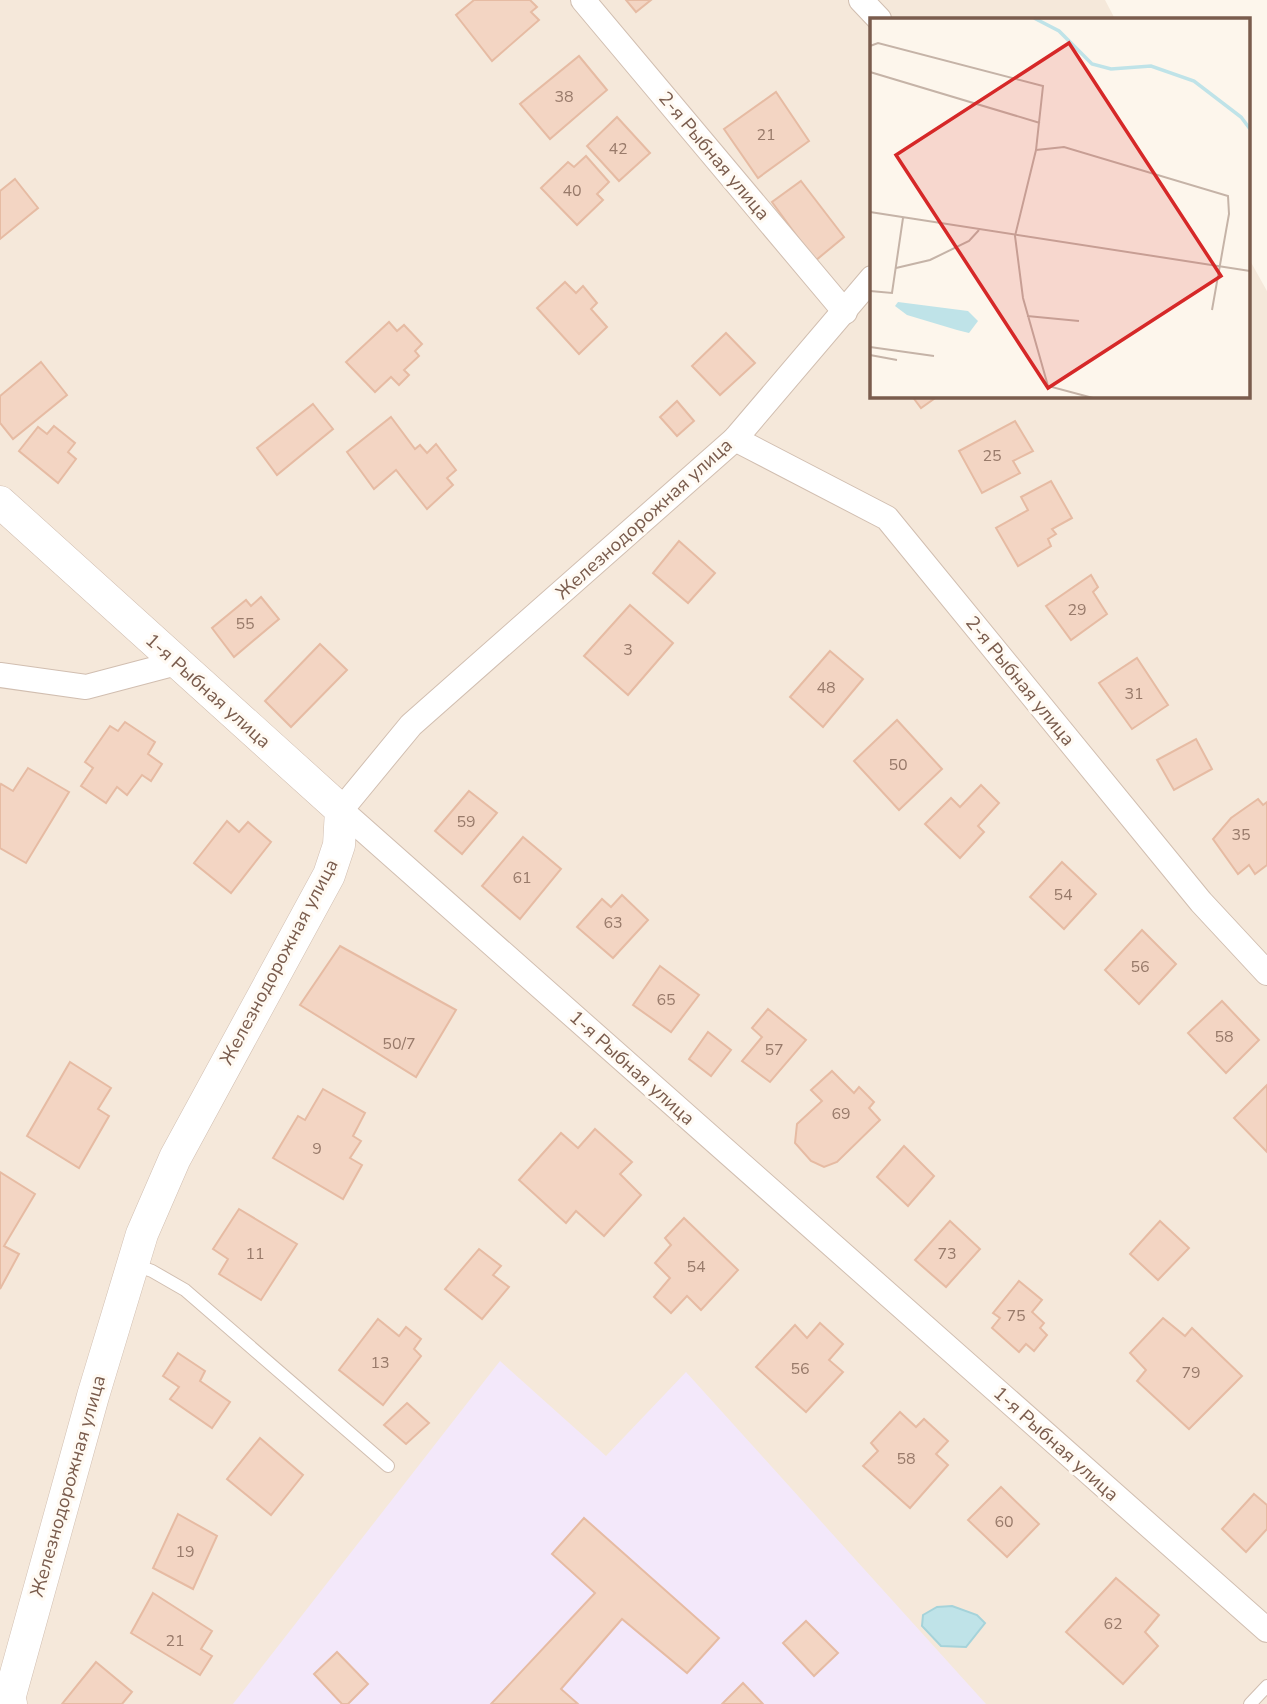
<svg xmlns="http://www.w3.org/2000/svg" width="1267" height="1704" viewBox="0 0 1267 1704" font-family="'Nunito Sans',sans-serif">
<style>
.residential{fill:#f5e8da}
.education{fill:#f3e8fa}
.water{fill:#bfe3e8;stroke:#a5d3da;stroke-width:2}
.building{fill:#f3d5c3;stroke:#e6bba3;stroke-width:2}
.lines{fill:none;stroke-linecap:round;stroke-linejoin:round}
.service-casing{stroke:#d1beb0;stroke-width:14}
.minor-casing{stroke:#d1beb0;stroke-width:26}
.tertiary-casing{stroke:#d1beb0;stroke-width:33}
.service{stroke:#fff;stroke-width:12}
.minor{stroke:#fff;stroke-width:24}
.tertiary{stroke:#fff;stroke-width:32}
.labels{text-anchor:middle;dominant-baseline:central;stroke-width:6;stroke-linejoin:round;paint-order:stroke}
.number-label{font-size:16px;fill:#987a6a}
.street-label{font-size:19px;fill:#7a5c4d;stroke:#fffaf3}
.inset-river{fill:none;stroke:#bfe3e8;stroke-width:3.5}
.inset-road{fill:none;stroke:#c5b3a7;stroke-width:2}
.view{fill:#d62828;fill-opacity:0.15;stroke:#d62828;stroke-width:3.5}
.inset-edge{fill:none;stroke:#7a5c4d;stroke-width:3.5}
</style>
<rect width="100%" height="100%" fill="#fdf6ec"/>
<path class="residential" d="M0 0H1105L1115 19H872V396H1248V257L1267 291V1704H0Z"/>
<path class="education" d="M500 1361 606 1456 686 1372 986 1704H233Z"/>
<path class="water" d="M952 1606 977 1615 985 1623 966 1647 941 1646 922 1626 923 1615 937 1607Z"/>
<g class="building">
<path d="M474 0H530L537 7 531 12 539 20 492 61 456 15Z"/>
<path d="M626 0H651L636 12Z"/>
<path d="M579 56 607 90 550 139 520 104Z"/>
<path d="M776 92 809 141 758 178 724 129Z"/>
<path d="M617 117 650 153 619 181 587 146Z"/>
<path d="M586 156 609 182 597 194 603 200 577 225 541 188 568 162 574 167Z"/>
<path d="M15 179 38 208 0 239V191Z"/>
<path d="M801 181 844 237 815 261 772 202Z"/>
<path d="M565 282 576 293 583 286 597 303 591 309 607 327 579 354 537 308Z"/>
<path d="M389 322 397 331 404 325 422 344 415 351 419 356 404 370 409 375 399 385 391 377 375 392 346 362Z"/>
<path d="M726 333 755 363 720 395 692 366Z"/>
<path d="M41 362 67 395 13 439 0 423V396Z"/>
<path d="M912 396H938L921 408Z"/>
<path d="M677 401 694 421 677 436 660 417Z"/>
<path d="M313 404 333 429 277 475 257 448Z"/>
<path d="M391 417 415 449 420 445 427 453 436 444 456 470 447 478 453 485 427 509 396 470 374 489 347 452Z"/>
<path d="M1015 421 1033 451 1013 461 1020 473 982 493 959 451Z"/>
<path d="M54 426 75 443 68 452 76 459 58 483 19 451 38 427 47 434Z"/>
<path d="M1051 481 1072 518 1052 529 1056 534 1048 539 1051 546 1018 566 996 528 1028 510 1021 497Z"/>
<path d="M679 541 715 573 688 603 653 573Z"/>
<path d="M1091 575 1098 587 1093 592 1107 614 1071 640 1046 606Z"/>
<path d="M261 597 279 619 234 657 212 628 246 600 251 606Z"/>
<path d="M630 605 673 643 628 695 584 656Z"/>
<path d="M320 644 347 670 291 727 265 701Z"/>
<path d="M830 651 863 679 823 727 790 697Z"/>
<path d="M1137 658 1168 705 1132 729 1099 683Z"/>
<path d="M897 720 942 769 899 810 854 761Z"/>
<path d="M125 722 155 742 148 754 162 764 151 781 142 775 127 795 117 787 106 803 81 786 93 768 85 762 110 726 118 731Z"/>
<path d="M1196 739 1212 769 1174 790 1157 760Z"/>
<path d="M28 768 69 792 26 863 0 848V786L1 784 13 791Z"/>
<path d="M981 785 999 803 978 826 984 832 960 858 925 824 951 798 960 807Z"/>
<path d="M469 791 497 813 462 854 435 831Z"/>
<path d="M1258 799 1263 805 1267 802V865L1255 874 1249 865 1238 874 1213 839 1231 818Z"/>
<path d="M227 821 239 832 248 822 271 842 231 893 194 863Z"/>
<path d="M523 837 561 869 520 919 482 886Z"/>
<path d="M1062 862 1096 894 1064 929 1030 897Z"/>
<path d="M622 895 648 920 613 958 577 927 602 899 611 907Z"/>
<path d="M1142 930 1176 964 1139 1004 1105 970Z"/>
<path d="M340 946 456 1010 416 1077 300 1005Z"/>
<path d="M660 966 699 995 671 1032 633 1005Z"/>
<path d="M1222 1001 1259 1040 1226 1073 1188 1033Z"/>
<path d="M768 1009 806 1040 770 1082 742 1061 762 1037 752 1028Z"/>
<path d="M708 1032 731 1050 711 1076 689 1059Z"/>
<path d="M70 1062 111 1088 98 1109 109 1116 79 1168 27 1136Z"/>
<path d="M832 1071 854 1093 859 1087 874 1102 869 1108 880 1120 837 1162 824 1167 811 1161 795 1143 797 1124 822 1101 811 1090Z"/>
<path d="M1267 1085V1152L1234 1118Z"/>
<path d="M323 1089 365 1113 353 1136 361 1141 350 1158 362 1165 343 1199 273 1158 298 1116 305 1120Z"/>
<path d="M595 1129 632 1162 620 1174 641 1195 604 1236 576 1211 566 1223 519 1180 561 1133 578 1148Z"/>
<path d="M904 1146 934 1176 908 1206 877 1177Z"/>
<path d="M0 1172 35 1194 4 1246 19 1254 0 1289Z"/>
<path d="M239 1209 297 1244 261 1300 219 1274 228 1259 213 1249Z"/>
<path d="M684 1218 738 1270 701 1310 687 1296 671 1313 654 1297 670 1278 655 1263 671 1245 665 1238Z"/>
<path d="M950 1221 980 1249 946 1287 915 1260Z"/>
<path d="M1160 1221 1189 1248 1158 1280 1130 1254Z"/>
<path d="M479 1249 501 1266 493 1275 509 1287 482 1319 445 1289Z"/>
<path d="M1019 1281 1042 1300 1032 1312 1044 1323 1040 1328 1047 1335 1034 1351 1026 1344 1019 1352 992 1328 1000 1318 993 1313Z"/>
<path d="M1163 1318 1185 1336 1192 1328 1242 1376 1189 1429 1137 1381 1146 1370 1130 1353Z"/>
<path d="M378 1319 399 1336 406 1327 421 1339 414 1349 421 1356 383 1405 339 1370Z"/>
<path d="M820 1323 843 1344 829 1360 843 1372 806 1412 756 1367 795 1325 807 1338Z"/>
<path d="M178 1353 205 1371 200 1381 230 1402 212 1428 170 1399 179 1387 163 1376Z"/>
<path d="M407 1403 429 1423 406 1444 384 1425Z"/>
<path d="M900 1412 916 1427 924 1419 948 1441 936 1454 948 1465 910 1508 863 1466 878 1451 871 1443Z"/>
<path d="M260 1438 303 1475 271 1515 227 1479Z"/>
<path d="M1001 1487 1039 1524 1007 1557 968 1520Z"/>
<path d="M1254 1494 1267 1505V1529L1246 1552 1222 1529Z"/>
<path d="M178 1514 217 1536 193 1589 153 1568Z"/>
<path d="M584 1518 719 1638 687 1673 622 1619 561 1689 578 1704H491L595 1593 552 1554Z"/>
<path d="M1116 1578 1159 1615 1145 1632 1158 1646 1123 1684 1066 1632Z"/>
<path d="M153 1593 212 1631 201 1649 212 1656 200 1675 131 1633Z"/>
<path d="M806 1621 838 1653 814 1676 783 1643Z"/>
<path d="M337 1652 368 1684 348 1704H342L314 1674Z"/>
<path d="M96 1662 132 1692 122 1704H62Z"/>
<path d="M743 1683 763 1704H722Z"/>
</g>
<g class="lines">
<defs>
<g id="service">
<path d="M133 1264 152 1271 185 1290 388 1466"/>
<path d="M1250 1704 1267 1686"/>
</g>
<g id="minor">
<path d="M583 0 845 312"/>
<path d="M861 0 879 19"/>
<path d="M872 278 735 439 411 725 341 810 1267 1630"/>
<path d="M735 439 887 518 1201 902 1267 973"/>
<path d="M0 675 86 687 177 663"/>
</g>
<path id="tertiary" d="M0 502 341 810 339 845 329 875 175 1158 142 1234 93 1396 9 1699 11 1704"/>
</defs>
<use href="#service" class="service-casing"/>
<use href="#minor" class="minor-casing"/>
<use href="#tertiary" class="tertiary-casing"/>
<use href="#service" class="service"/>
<use href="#minor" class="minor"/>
<use href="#tertiary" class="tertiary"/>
</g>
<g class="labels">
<g class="number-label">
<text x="564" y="97">38</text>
<text x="766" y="135">21</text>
<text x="618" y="149">42</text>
<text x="572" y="191">40</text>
<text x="992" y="456">25</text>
<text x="1077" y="610">29</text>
<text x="245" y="624">55</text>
<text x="628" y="650">3</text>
<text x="826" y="688">48</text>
<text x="1134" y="694">31</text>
<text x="898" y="765">50</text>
<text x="466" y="822">59</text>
<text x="1241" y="835">35</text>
<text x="522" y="878">61</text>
<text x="1063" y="895">54</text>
<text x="613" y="923">63</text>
<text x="1140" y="967">56</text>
<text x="666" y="1000">65</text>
<text x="1224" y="1037">58</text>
<text x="399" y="1044">50/7</text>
<text x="774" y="1050">57</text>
<text x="841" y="1114">69</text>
<text x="317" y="1149">9</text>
<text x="255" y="1254">11</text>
<text x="947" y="1254">73</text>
<text x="696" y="1267">54</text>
<text x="1016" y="1316">75</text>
<text x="380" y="1363">13</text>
<text x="800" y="1369">56</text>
<text x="1191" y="1373">79</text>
<text x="906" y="1459">58</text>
<text x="1004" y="1522">60</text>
<text x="185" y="1552">19</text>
<text x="1113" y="1624">62</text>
<text x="175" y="1641">21</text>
</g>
<g class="street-label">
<text transform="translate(714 156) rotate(50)">2-я Рыбная улица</text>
<text transform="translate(644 519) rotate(-42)">Железнодорожная улица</text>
<text transform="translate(1020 681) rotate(51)">2-я Рыбная улица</text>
<text transform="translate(208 691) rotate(42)">1-я Рыбная улица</text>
<text transform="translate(279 962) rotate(-62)">Железнодорожная улица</text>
<text transform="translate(632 1068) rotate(42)">1-я Рыбная улица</text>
<text transform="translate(1056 1444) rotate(42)">1-я Рыбная улица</text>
<text transform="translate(68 1486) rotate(-74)">Железнодорожная улица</text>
</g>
</g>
<g transform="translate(870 18)">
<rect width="380" height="380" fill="#fdf6ec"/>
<path d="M28 284 98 293 108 303 99 315 87 312 37 297 25 288Z" fill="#bfe3e8"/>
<path class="inset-river" d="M164 0 189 13 222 46 241 51 281 48 324 63 371 99 380 111"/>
<path class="inset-road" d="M0 28 8 25 173 68 166 132 145 218 153 280 178 368 223 380M0 54 170 105M166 132 194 129 358 178 359 196 342 292M0 194 380 253M26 250 60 242 99 223 109 212M0 273 22 275 33 200M157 298 209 303M0 329 64 338M0 337 27 342"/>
<path class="view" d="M199 25 351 258 178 370 26 137Z"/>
<rect width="380" height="380" class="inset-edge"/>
</g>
</svg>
